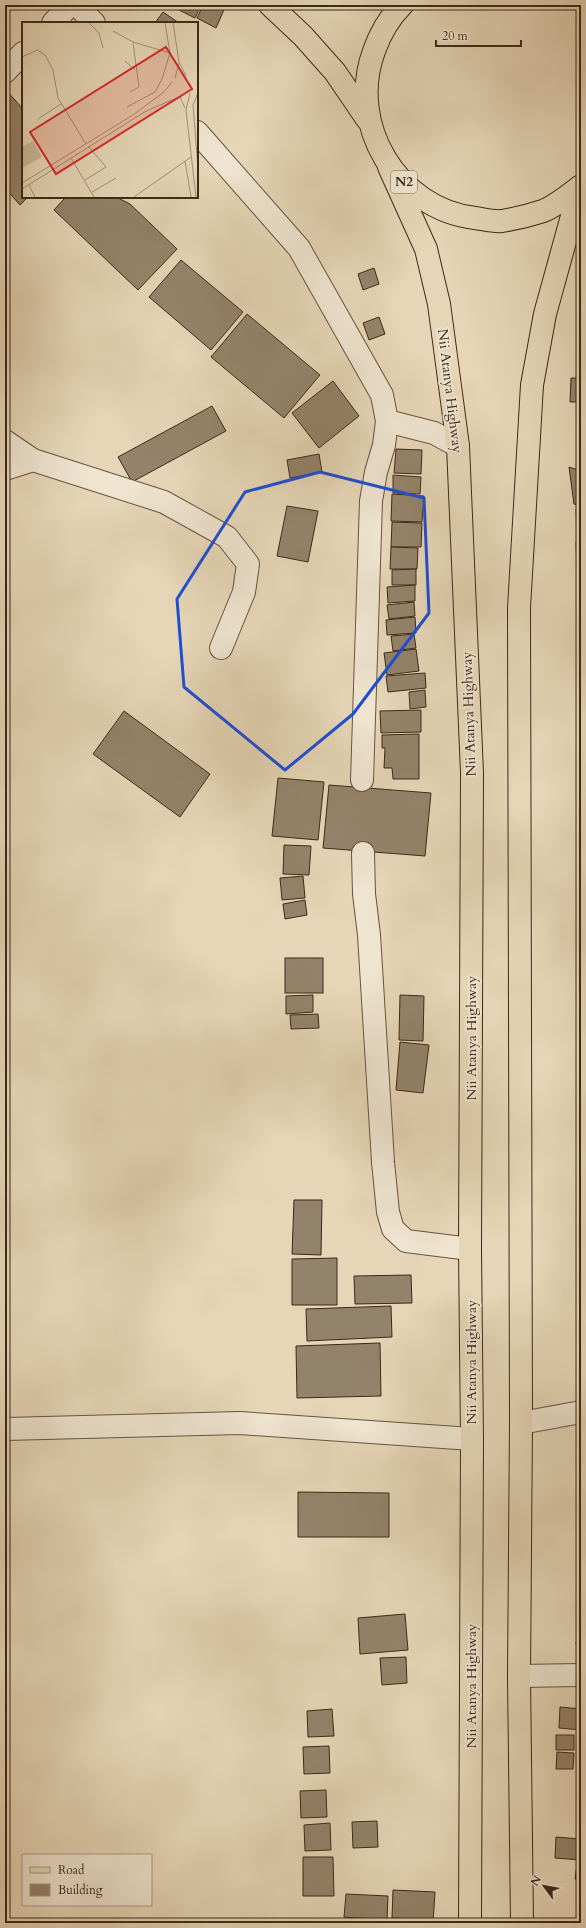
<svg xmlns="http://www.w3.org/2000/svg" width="586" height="1928" viewBox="0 0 586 1928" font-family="Cardo,serif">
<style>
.building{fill:#94836b;stroke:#3c2918}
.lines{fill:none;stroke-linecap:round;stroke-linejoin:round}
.minor-casing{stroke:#665440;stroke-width:24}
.major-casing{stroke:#3c2918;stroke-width:24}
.highway-casing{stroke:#3c2918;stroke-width:24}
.minor{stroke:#efe4d0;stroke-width:22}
.major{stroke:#e6d6b7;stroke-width:22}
.highway{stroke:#e6d6b7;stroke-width:22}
.marked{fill:none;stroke:#1d4ed8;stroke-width:3;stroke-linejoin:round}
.labels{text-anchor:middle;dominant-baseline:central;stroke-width:3.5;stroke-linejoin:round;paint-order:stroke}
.shield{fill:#efe4d0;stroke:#72614f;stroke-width:1}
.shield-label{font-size:13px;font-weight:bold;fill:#3c2918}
.street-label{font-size:14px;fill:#3c2918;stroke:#efe4d0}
.inset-road{fill:none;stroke:#a29177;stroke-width:1}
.view{fill:#d62828;fill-opacity:0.15;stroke:#d62828;stroke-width:2}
.inset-edge{fill:none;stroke:#3c2918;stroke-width:2}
</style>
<rect width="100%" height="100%" fill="#e6d6b7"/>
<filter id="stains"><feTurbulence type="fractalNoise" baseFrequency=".005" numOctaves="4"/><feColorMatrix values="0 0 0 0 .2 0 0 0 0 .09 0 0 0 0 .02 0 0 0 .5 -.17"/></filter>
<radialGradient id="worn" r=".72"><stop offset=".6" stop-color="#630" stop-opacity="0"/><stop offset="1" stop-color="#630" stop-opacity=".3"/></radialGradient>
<g class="building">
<path d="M181 5H201L195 18 179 10Z"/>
<path d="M203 5H226L216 28 197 18Z"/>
<path d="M163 12 179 23H155Z"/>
<path d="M5 89 23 109V197H28L20 205 5 188Z"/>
<path d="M61 197H116L130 204 177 249 138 290 54 210 64 199Z"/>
<path d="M181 260 243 312 211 350 149 297Z"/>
<path d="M374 268 379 284 363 290 358 274Z"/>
<path d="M247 314 320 375 284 418 211 357Z"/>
<path d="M379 317 385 334 369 340 363 323Z"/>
<path d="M571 378H581V402H570Z"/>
<path d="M333 381 359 416 319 448 292 413Z"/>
<path d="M212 406 226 431 132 482 118 457Z"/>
<path d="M396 449 422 450 421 474 394 473Z"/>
<path d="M319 454 322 472 290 478 287 460Z"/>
<path d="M569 467 581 471V506L574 504Z"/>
<path d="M393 475 421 477 420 494 393 493Z"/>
<path d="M392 494 424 496 422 522 391 521Z"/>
<path d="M287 506 318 511 308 562 277 556Z"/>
<path d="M576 509H581V537L577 538Z"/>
<path d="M392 522 422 523 421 547H391Z"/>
<path d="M576 542H581V574L577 575Z"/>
<path d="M391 547 418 548 417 569H390Z"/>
<path d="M416 569V585H392V570Z"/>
<path d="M415 585V601L388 603 387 587Z"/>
<path d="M414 602 415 616 389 619 387 605Z"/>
<path d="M415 617 416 633 387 635 386 620Z"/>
<path d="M414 634 416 648 393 651 391 636Z"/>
<path d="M416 649 419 671 387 675 384 653Z"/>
<path d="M425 673 426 688 388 692 386 676Z"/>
<path d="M425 690 426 707 410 709 409 692Z"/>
<path d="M421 710V732L381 733 380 711Z"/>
<path d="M124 711 210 774 180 817 93 754Z"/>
<path d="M419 734V779H393L392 768H384L385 748H382V735Z"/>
<path d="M278 778 324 782 318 840 272 836Z"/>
<path d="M329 785 431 793 425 856 323 848Z"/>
<path d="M284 845 311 846 309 875 283 874Z"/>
<path d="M303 876 305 898 282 900 280 878Z"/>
<path d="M305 900 307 915 285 919 283 904Z"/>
<rect x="285" y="958" width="38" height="35"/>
<path d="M313 995V1012L286 1014V996Z"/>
<path d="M400 995 424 996 423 1041 399 1040Z"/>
<path d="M318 1014 319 1028 291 1029 290 1015Z"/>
<path d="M400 1042 429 1045 423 1093 396 1090Z"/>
<path d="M294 1200H322L321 1255 292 1254Z"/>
<path d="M337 1258V1305H292V1259Z"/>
<path d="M411 1275 412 1303 355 1304 354 1276Z"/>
<path d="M391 1306 392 1337 307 1341 306 1309Z"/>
<path d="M380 1343 381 1396 297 1398 296 1346Z"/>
<path d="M298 1492 389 1493V1537H298Z"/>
<path d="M581 1526V1559H579Z"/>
<path d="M581 1607V1644H576Z"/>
<path d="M405 1614 408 1650 360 1654 358 1618Z"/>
<path d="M406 1657 407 1683 382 1685 380 1658Z"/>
<path d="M560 1707 581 1709V1730L559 1728Z"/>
<path d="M332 1709 334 1736 308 1737 307 1711Z"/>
<rect x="556" y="1735" width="18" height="15"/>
<path d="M329 1746 330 1773 304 1774 303 1747Z"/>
<path d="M557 1752 574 1753 573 1769H556Z"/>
<path d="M326 1790 327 1817 301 1818 300 1791Z"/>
<path d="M377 1821 378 1847 353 1848 352 1822Z"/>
<path d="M330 1823 331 1850 305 1851 304 1825Z"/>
<path d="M556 1837 581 1839V1860L555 1858Z"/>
<path d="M303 1857H333L334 1896H303Z"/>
<path d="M577 1864 581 1865V1880L575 1879Z"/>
<path d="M393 1890 435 1892 433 1923H411V1919L392 1918Z"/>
<path d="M346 1894 388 1896 387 1920 344 1917Z"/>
</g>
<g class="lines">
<defs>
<g id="minor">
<path d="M77 5 94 23"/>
<path d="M53 23 70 5"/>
<path d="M5 72 23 53"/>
<path d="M197 132 299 248 382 395 387 421 384 445 376 472 371 501 362 780"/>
<path d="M387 421 434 433 458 446"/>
<path d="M5 441 33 460 164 502 227 537 248 564 244 592 221 648"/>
<path d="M5 469 33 460"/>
<path d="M363 853 364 894 369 935 383 1162 388 1212 393 1229 406 1241 470 1249"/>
<path d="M521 1423 581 1412"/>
<path d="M5 1429 240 1423 472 1439"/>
<path d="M519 1676 581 1675"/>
</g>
<g id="major">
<path d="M389 167 426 249 439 304 458 446 472 773 470 1249 472 1439 470 1923"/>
<path d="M522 1923 519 1676 521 1423 519 608 532 385 545 314 580 187"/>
</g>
<g id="highway">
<path d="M270 5 303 36 335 72 367 119"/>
<path d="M402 5C389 18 380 34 374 51 347 124 397 209 475 218 483 219 493 222 502 221 514 219 531 215 543 211 556 206 570 194 581 186"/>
</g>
</defs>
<use href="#minor" class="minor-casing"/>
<use href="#major" class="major-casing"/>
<use href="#highway" class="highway-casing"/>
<use href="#minor" class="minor"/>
<use href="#major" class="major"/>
<use href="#highway" class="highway"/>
</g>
<path class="marked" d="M320 472 424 498 429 613 353 714 285 770 184 687 177 599 245 492Z"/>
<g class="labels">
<rect class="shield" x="391" y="171" width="26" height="22" rx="3"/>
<g class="shield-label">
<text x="404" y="182">N2</text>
</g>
<g class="street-label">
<text transform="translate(450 391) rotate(83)">Nii Atanya Highway</text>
<text transform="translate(469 714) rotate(-92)">Nii Atanya Highway</text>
<text transform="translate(471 1038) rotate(-90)">Nii Atanya Highway</text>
<text transform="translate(471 1362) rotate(-90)">Nii Atanya Highway</text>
<text transform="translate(471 1686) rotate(-90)">Nii Atanya Highway</text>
</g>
</g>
<g transform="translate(22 22)">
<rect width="176" height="176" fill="#e6d6b7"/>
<path d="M11 119 20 135 0 146V125Z" fill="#c9b99c"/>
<path class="inset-road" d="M67 1 77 11 81 26M151 1 157 40 164 54M91 9 111 20 148 31 143 1M0 35 15 28 23 33 31 48 36 76 64 122M103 39 113 48M153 56 157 41M108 70 117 65 111 21M168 71 164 88 174 175M176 71 171 83 176 146M158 75 163 86M105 85 133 70 140 57 148 31M16 97 39 82M49 136 72 175M163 139 169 175M63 158 84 145 67 125M0 161 111 93 142 70 150 60M7 163 13 175M0 167 124 89 157 75M70 170 94 156M112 175 169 135"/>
<path class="view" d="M144 25 170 67 34 152 8 110Z"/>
<rect width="176" height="176" class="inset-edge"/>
</g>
<rect width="586" height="1928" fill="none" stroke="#e6d6b7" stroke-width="20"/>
<rect x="6" y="6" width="574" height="1916" fill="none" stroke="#3c2918" stroke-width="2"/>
<rect x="10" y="10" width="566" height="1908" fill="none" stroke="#3c2918"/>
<rect x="22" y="1854" width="130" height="52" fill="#efe4d0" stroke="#a79986"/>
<rect x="30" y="1867" width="20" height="6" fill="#e6d6b7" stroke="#a79986"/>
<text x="58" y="1874" font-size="12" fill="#3c2918">Road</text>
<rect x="30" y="1884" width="20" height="12" fill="#94836b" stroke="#a79986"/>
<text x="58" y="1894" font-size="12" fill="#3c2918">Building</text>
<g transform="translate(544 1886) rotate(302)" stroke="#efe4d0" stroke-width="3" paint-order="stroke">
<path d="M0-3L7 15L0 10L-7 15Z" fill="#3c2918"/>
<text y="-6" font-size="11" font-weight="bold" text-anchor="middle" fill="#3c2918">N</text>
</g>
<path d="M436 40v6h85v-6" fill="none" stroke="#3c2918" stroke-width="2"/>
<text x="442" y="40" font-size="12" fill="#3c2918" stroke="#efe4d0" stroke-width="3" paint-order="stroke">20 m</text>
<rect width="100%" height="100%" filter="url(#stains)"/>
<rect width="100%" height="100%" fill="url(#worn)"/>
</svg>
